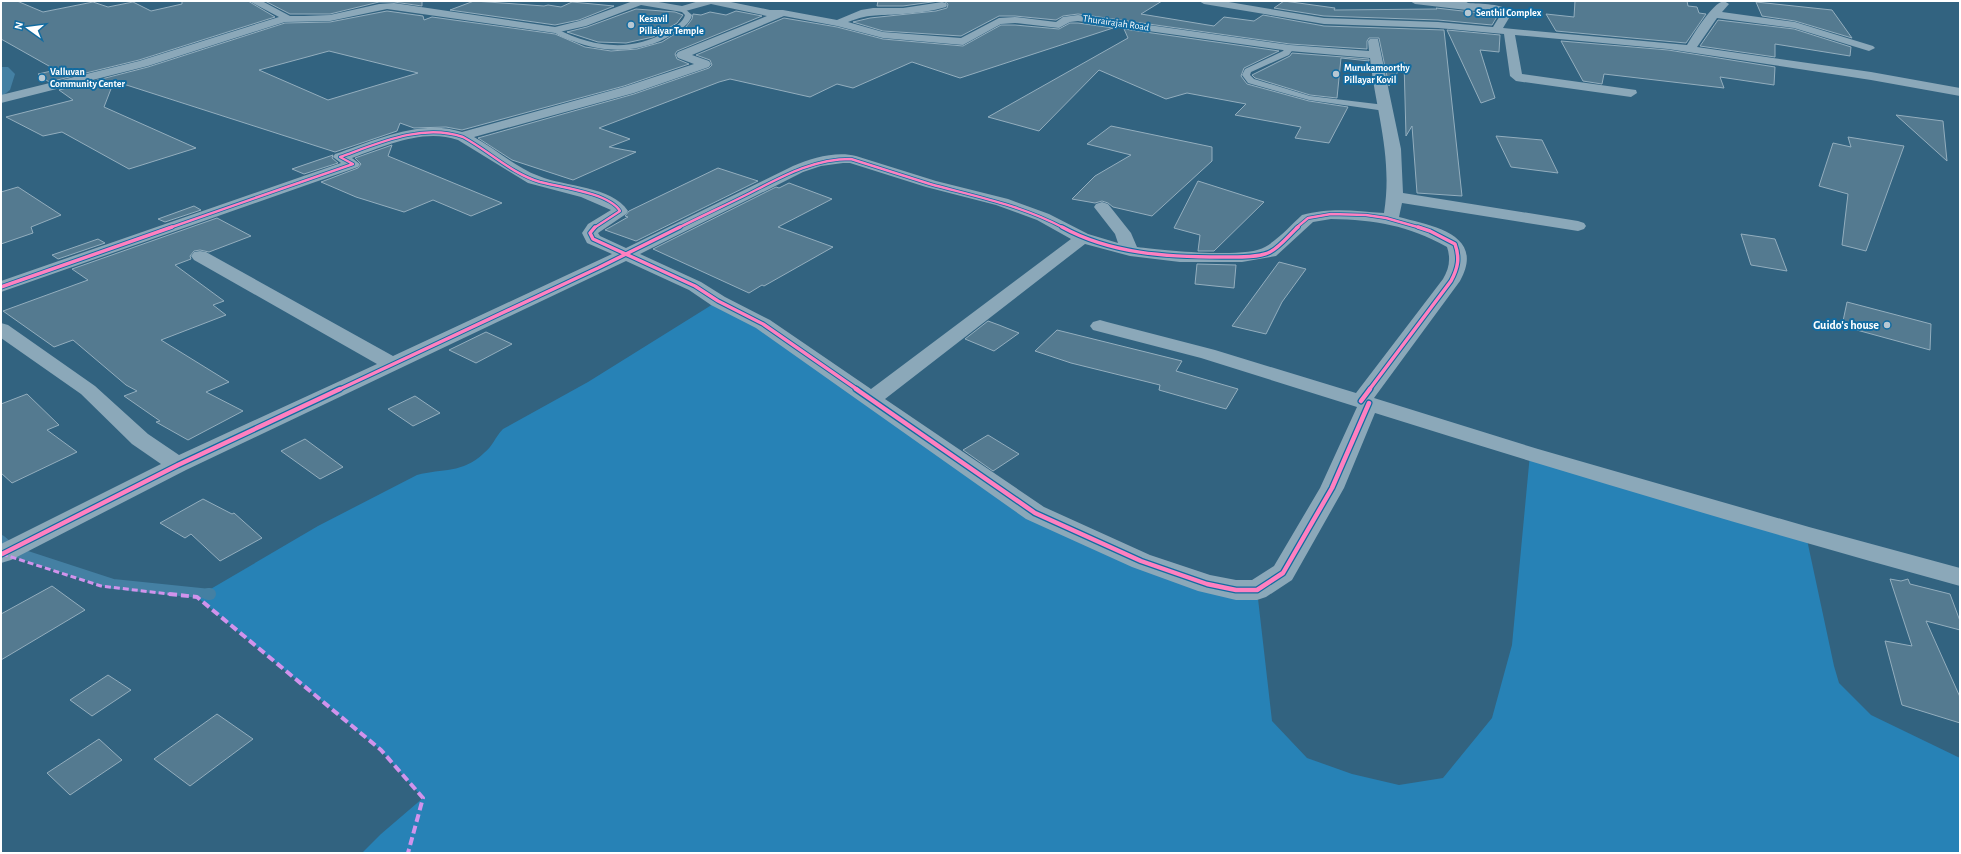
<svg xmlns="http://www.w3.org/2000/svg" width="1961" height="854" viewBox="0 0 1961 854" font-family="'Alegreya Sans',sans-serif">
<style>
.green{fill:#2782b6}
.water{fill:#4480a3}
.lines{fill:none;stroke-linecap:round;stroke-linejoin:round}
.stream-far1{stroke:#4480a3;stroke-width:10}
.stream{stroke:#4480a3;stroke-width:12}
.building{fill:#547a90;stroke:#93aebe;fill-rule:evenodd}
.lane{fill:#8ba8b9;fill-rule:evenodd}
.street{fill:#8ba8b9;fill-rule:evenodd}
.quiet-far1{stroke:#d193ec;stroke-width:3;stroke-dasharray:6 3;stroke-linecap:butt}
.quiet{stroke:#d193ec;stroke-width:4;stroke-dasharray:8 4;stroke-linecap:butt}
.cycleway-far2-casing{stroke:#126ba0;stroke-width:4}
.cycleway-far1-casing{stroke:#126ba0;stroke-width:5.5}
.cycleway-casing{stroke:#126ba0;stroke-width:7}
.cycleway-far2{stroke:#ff80c0;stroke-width:2.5}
.cycleway-far1{stroke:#ff80c0;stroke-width:3.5}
.cycleway{stroke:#ff80c0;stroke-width:4.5}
.poi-dot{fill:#b7c8d3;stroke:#126ba0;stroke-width:1.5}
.labels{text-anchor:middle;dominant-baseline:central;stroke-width:4;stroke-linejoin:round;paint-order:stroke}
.far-poi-label{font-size:10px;font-weight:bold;fill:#fff;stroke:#126ba0;text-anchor:start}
.far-street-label{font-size:10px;fill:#fff;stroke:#126ba0}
.poi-label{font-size:12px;font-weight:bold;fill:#fff;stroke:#126ba0;text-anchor:end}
</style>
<rect width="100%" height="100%" fill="#326380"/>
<path class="green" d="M718 301 1035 513 1141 561 1257 590 1272 721 1307 758 1352 774 1399 785 1443 778 1492 718 1512 645 1530 454 1806 535 1834 666 1839 683 1871 715 1960 758V853H362L381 834 423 798 381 750 197 597 318 526 417 475C443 468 462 474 484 453 493 446 495 437 503 429L588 382Z"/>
<path class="water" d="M1 67H8L15 74 10 90 1 97Z"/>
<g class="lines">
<path class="stream-far1" d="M1 540 15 552 113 584 210 594"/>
<path class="stream" d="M208 594H210"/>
</g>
<g class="building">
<path d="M1 1H17L43 12 93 2 108 7 133 2 151 11 182 4V1H248L275 17 139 60 49 82 38 74 56 70 1 39Z"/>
<path d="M265 1H422V6L394 2H379L330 14H290Z"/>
<path d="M474 1 544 6 548 5 561 7 572 2 614 6 579 20 555 25 450 10Z"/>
<path d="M878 1H939L903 6H877Z"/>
<path d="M944 1H1162L1141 14 1214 26 1224 17 1254 21 1263 15 1324 26 1444 30 1462 196 1417 193 1412 126 1406 136 1404 62 1389 86 1379 38H1369L1367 41V49L1290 44 1078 14 1063 16 1056 20 1015 16H999L961 36 883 31 853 22 870 18 936 11 947 8 948 4Z"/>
<path d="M1284 1 1335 8 1334 10 1437 9 1436 8 1498 15 1492 25 1438 20 1324 16 1274 8Z"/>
<path d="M1575 1H1687L1688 6 1697 7 1699 13 1706 14 1686 43 1556 31 1546 14 1574 17Z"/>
<path d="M1756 2 1832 10 1852 38 1795 21 1762 16Z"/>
<path d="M636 9 675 12 683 15 677 23 653 37 626 43 598 42 567 32 587 27Z"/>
<path d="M387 11 423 16 424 20 432 17 555 34 585 47 611 51 637 49 662 42 686 27 692 19 693 14 701 15 710 12 726 15 736 11 762 16 677 51 675 54 677 59 689 64 624 86 462 130 446 127 414 128 400 123 397 131 335 152 114 81 104 107 196 148 129 169 62 132 43 136 6 117 73 100 59 90 148 67 285 23 330 22ZM329 51 418 73 328 100 259 70Z"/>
<path d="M784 18 837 27 883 39 963 46 1001 25H1015L1059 29 1070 23H1078L1113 28 960 78 912 62 853 88 837 84 810 97 730 79 719 82 599 128 630 139 609 147 636 152 573 180 512 160 478 138 634 94 709 68 712 65 710 60 696 55Z"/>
<path d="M1718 20 1794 29 1851 47 1850 56 1775 44V57L1700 46Z"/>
<path d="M1124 29 1279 51 1244 68 1241 76 1247 84 1309 101 1348 107 1329 143 1295 138 1301 127 1235 115 1246 104 1187 93 1166 99 1099 70 1039 131 988 117 1128 38Z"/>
<path d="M1447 30 1500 35 1499 52 1480 50 1495 98 1481 103Z"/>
<path d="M1561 41 1668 50 1775 67 1774 85 1720 77 1724 88 1604 74 1602 84 1583 81Z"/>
<path d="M1292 53 1369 59V61L1341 58 1337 98 1310 95 1255 78 1252 75 1290 56Z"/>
<path d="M1896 115 1943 121 1947 161Z"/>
<path d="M1111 126 1212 147V161L1152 216 1113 207 1108 203 1102 201 1095 203 1072 199 1095 176 1131 155 1087 144Z"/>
<path d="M1496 136 1542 140 1558 173 1511 167Z"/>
<path d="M1848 137 1904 146 1866 251 1842 245 1848 194 1819 186 1833 143 1851 147Z"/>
<path d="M392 145 388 156 502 203 471 216 433 200 404 212 356 197 321 182 358 168 361 164 355 158Z"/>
<path d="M333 155 332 158 338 163 304 174 292 169Z"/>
<path d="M718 168 758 181 636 241 605 230 628 217 625 216 629 211Z"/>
<path d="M1198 181 1264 202 1214 251H1198L1200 235 1174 228Z"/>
<path d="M789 183 832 199 778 227 833 247 764 286 762 285 749 293 653 249 776 187 779 188Z"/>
<path d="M18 187 61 215 31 227 33 233 1 244V192Z"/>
<path d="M194 206 201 210 165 222 158 219Z"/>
<path d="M217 218 251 236 209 252 200 250 194 251 190 256 191 259 175 265 224 301 213 305 226 315 161 340 229 382 206 392 243 411 188 440 156 422 160 421 124 396 137 391 126 385 73 340 54 347 3 311 88 280 72 269Z"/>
<path d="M1741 234 1775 239 1787 271 1751 265Z"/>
<path d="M98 239 105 243 58 259 52 255Z"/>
<path d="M1279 262 1306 269 1282 302 1266 334 1232 326Z"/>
<path d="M1197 264 1236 265 1234 288 1195 284Z"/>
<path d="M1847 302 1931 324 1930 350 1842 326Z"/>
<path d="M988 321 999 325 1019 333 994 351 965 339Z"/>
<path d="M1057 330 1182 361 1176 371 1238 389 1226 409 1159 390 1160 385 1071 363 1035 351Z"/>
<path d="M486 332 512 344 476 363 449 350Z"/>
<path d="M27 394 59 425 47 430 77 452 12 483 1 473V404Z"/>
<path d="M415 396 440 413 413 426 388 409Z"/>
<path d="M988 435 1019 454 993 471 963 450Z"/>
<path d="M305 439 343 467 320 479 281 451Z"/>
<path d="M203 499 232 514 234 513 262 538 220 561 191 534 185 538 160 523Z"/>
<path d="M1890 579 1901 581 1908 579 1910 584 1950 594 1960 621V630L1926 621 1960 697V723L1902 705 1885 641 1912 646Z"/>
<path d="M52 586 85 610 1 660V614Z"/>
<path d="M108 675 131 690 92 716 70 700Z"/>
<path d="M217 714 253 739 190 786 154 759Z"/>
<path d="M99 739 122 760 70 795 47 773Z"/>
</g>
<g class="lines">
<g class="lane">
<path d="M680 8H684L692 15C690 24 681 29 673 34 643 53 606 54 573 41 566 39 557 35 551 30L557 29C592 47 632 53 667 31 674 27 683 23 685 15L680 10Z"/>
<path d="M1287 46 1294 48 1289 55 1251 72 1250 75 1254 79 1310 96 1385 105 1389 108 1385 111 1309 100 1248 83 1242 75 1245 69 1283 51Z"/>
</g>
<g class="street">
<path d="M249 1H262L290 16H304L330 15 379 4 394 3 555 27 579 21 633 1H653L682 6 699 1H726L770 10H783L837 20 861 10 873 8H903L942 2 946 3 947 5 946 7C932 11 917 13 903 14 880 16 871 13 848 22L883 32 961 38 999 18 1015 17 1056 22 1063 17 1078 15 1290 45 1369 51 1368 41 1370 39H1378L1401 149 1403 193 1578 221 1584 223 1586 226 1584 229 1578 231 1402 203 1399 217C1432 226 1486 234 1460 281L1374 398 1538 449 1809 527 1960 568V586C1764 532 1569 474 1375 413L1344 488 1292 580 1266 597 1257 600H1236L1198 591 1132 567 1026 519 756 328 711 305 689 290 626 261 186 470 11 560 1 563V544L161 464 132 444 81 394 1 338V323L8 325 95 386 148 434 179 455 377 364 194 260 191 256 194 252 200 251 206 252 393 356 612 254 587 243 582 233 588 224 611 210 581 197 528 183 458 140C423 128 385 146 352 158L360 164 358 167 1 292V281L341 163 333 157 335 154C373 141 421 118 462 132L624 87 694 64 678 58 676 55 678 52 767 16 711 4 682 12 641 5 586 26 555 33 387 9 330 21 285 22 148 66 1 103V95L139 61 279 17ZM784 16 837 26 883 38 963 45 1001 24 1015 23 1059 28 1070 22 1078 21 1290 51 1370 58C1376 112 1393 157 1384 213 1355 211 1332 207 1302 215 1291 225 1279 239 1265 247 1246 259 1161 250 1137 247L1131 233 1108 204 1102 202 1096 204 1094 207 1115 234 1118 243 1088 234 1049 214 1008 199 936 181 856 156C836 151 812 158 793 166L626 248 600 236 598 233 626 214 628 211C612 186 565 187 539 176 515 167 496 149 474 137L634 93 709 67 711 64 709 61 692 55ZM843 163H850L926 187 996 205 1037 220 1071 239 871 389 770 320 725 297 701 282 640 254 803 172 821 166ZM1331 219C1376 220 1407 225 1447 247 1451 259 1449 269 1443 279L1356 393 1215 350 1107 322 1100 320 1093 322 1090 326 1093 330 1201 358 1357 407 1320 488 1274 566 1252 580H1236L1210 575 1150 555 1044 507 885 399 1085 244 1130 256 1180 262H1242L1276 256 1313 222Z"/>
<path d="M1199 1H1223L1324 18 1438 22 1493 27 1501 14 1415 4 1410 1H1465L1468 3C1480 4 1504 3 1512 13L1503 28 1687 45C1694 34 1712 3 1724 1L1729 4 1722 12 1795 22 1873 46 1875 48 1869 51 1794 28 1717 18 1697 47 1871 72 1960 88V96L1871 80 1668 49 1515 35 1522 74 1636 90 1637 93 1631 97 1516 81 1510 76 1504 34 1438 28 1324 24 1204 4Z"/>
</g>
<path class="quiet-far1" d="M2 554 101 586 177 595"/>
<path class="quiet" d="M169 594 197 597 381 750 423 798 408 853"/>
<defs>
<g id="cycleway-far2">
<path d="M169 228 353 164 340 157C379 143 422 123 463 137 489 151 512 174 540 182 560 187 609 193 620 211L594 228"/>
<path d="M678 228C702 216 726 205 750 193 783 176 813 159 851 159 877 167 904 176 930 184 978 197 1020 205 1064 228"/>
<path d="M1296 228 1308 218 1331 214 1366 215 1386 218 1421 228"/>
</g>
<g id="cycleway-far1">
<path d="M595 227 590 233 593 239 695 286 718 301 763 324 858 390"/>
<path d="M1062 227C1111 254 1167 257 1222 257 1235 257 1259 258 1270 252 1280 247 1289 235 1298 227"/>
<path d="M1 287 172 227"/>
<path d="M338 390 598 268 680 227"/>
<path d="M1369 390 1451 281C1458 268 1460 258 1455 244L1430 231 1418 227"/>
</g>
<g id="cycleway">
<path d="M856 389 1035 513 1141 561 1207 584 1236 590H1257L1283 573 1332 488 1369 403"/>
<path d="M1361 401 1370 389"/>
<path d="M2 554 178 465 340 389"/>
</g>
</defs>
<use href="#cycleway-far2" class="cycleway-far2-casing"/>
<use href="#cycleway-far1" class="cycleway-far1-casing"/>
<use href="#cycleway" class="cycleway-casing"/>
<use href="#cycleway-far2" class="cycleway-far2"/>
<use href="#cycleway-far1" class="cycleway-far1"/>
<use href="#cycleway" class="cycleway"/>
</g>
<g class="poi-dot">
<circle cx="1468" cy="13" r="4"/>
<circle cx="631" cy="25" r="4"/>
<circle cx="1336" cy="74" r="4"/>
<circle cx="42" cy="78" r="4"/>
<circle cx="1887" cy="325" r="4"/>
</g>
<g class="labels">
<g class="far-poi-label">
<text x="1476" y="13">Senthil Complex</text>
<text x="639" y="19">Kesavil<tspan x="639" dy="12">Pillaiyar Temple</tspan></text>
<text x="1344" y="68">Murukamoorthy<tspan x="1344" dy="12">Pillayar Kovil</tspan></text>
<text x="50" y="72">Valluvan<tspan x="50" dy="12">Community Center</tspan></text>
</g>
<g class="far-street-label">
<text transform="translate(1116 23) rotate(8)">Thurairajah Road</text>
</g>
<g class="poi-label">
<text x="1879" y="325">Guido's house</text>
</g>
</g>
<rect width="1961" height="854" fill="none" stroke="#ffffff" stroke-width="4"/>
<g transform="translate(28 28) rotate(284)" stroke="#126ba0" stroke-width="3" paint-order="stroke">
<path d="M0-3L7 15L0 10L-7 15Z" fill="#ffffff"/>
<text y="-6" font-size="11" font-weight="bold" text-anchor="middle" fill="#ffffff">N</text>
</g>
</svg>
